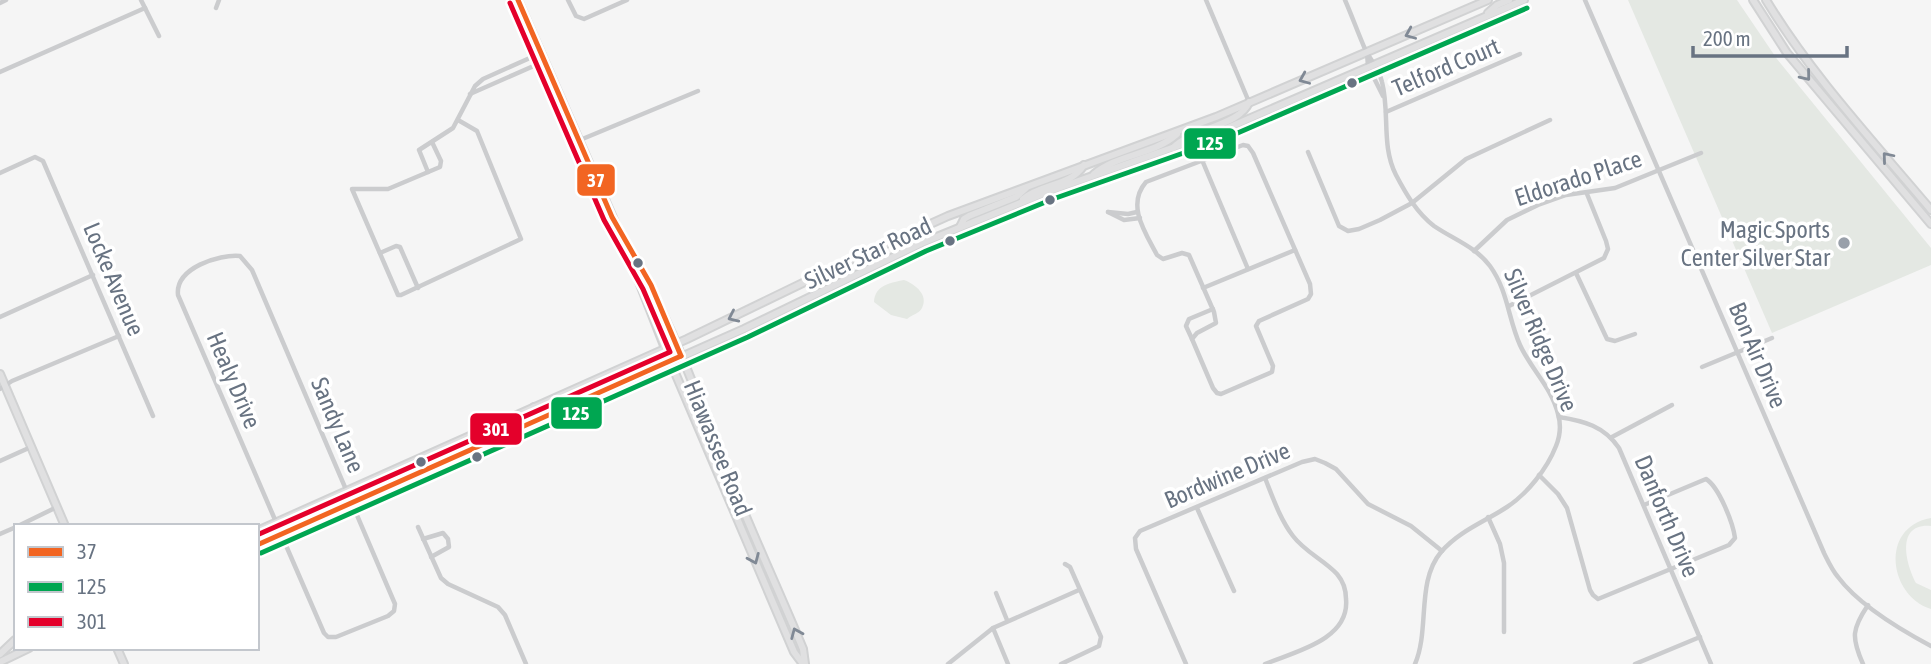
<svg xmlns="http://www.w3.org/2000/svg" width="1931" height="664" viewBox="0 0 1931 664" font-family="'Asap Condensed',sans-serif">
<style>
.green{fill:#e4e8e3}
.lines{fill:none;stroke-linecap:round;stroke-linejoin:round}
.secondary-casing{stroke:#d1d2d3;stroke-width:10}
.street{stroke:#cbccce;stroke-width:4.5}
.secondary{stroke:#e0e0e1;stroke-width:6}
.bus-1-casing{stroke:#fff;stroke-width:10}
.bus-2-casing{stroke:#fff;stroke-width:10}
.bus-3-casing{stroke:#fff;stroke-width:10}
.bus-1{stroke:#f26522;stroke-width:5}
.bus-2{stroke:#00a651;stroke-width:5}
.bus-3{stroke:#e4002b;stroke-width:5}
.oneway{stroke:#808995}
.bus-dot{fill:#687382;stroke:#fff;stroke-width:2.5}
.poi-dot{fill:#99a0aa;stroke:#fff;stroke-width:2.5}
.labels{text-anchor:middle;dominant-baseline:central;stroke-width:7;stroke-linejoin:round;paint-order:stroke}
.street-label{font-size:24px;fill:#687382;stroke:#fff}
.poi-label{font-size:24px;fill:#687382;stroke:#fff;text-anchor:end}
.line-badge{stroke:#fff;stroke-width:2.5}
.badge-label{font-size:19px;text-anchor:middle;font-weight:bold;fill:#fff}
</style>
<rect width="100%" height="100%" fill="#f5f5f5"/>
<g class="green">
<path d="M1628 0H1737L1777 59 1931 248V265L1772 333Z"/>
<path d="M904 280C915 284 929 295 922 308 919 314 911 315 907 319L891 315 874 302C875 285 890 283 904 280Z"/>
<path d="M1931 518V526C1895 523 1906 564 1916 583L1931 590V609C1889 596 1879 527 1931 518Z"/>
</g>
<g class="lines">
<defs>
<g id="secondary">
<path d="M518 0 621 236 670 361 794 652 803 664"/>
<path d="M1753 0 1787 53 1931 224"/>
<path d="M1766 0C1812 76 1874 142 1931 210"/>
<path d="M1488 13 1497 5 1509 0"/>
<path d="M1173 148C1192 128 1240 126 1249 102"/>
<path d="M1094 174C1118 154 1154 155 1177 134"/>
<path d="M1023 199C1043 183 1070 187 1084 165"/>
<path d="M960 227 964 219 969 216 1016 197 1026 188"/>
<path d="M629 250C671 318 696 394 726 468 750 529 778 589 803 649L805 664"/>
<path d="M0 374 65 526"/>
<path d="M496 437 500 430 529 418 534 407"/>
<path d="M257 531 687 339 844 263 948 216 1216 117 1488 0"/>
<path d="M257 545 744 329 922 243 1050 191 1223 130 1524 0"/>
<path d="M117 648 124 664"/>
<path d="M0 654 15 640"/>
<path d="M0 662 29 648"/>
</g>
</defs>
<use href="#secondary" class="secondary-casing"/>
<g class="street">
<path d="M141 0 159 36"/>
<path d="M568 0 576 16 584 19 627 0"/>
<path d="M1206 0 1249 102"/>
<path d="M1345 0C1352 16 1358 33 1365 49 1371 61 1379 69 1382 82 1390 113 1381 146 1396 175 1406 194 1417 213 1434 226 1453 239 1476 247 1490 266 1508 291 1508 318 1520 345 1531 369 1552 388 1558 414 1561 424 1560 436 1556 446 1547 469 1527 494 1507 507 1484 522 1459 531 1441 552 1416 582 1430 629 1415 664"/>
<path d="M1585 0 1824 553C1828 561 1832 570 1838 577 1858 604 1901 630 1931 646"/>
<path d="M0 3 6 0"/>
<path d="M216 8 219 0"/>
<path d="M1367 53 1368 66 1383 96"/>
<path d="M0 72 145 8"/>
<path d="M470 94 545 61"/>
<path d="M1386 112 1520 54"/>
<path d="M580 140 698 91"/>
<path d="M432 142 441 161 440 167 388 189H352L398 295H401L521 239 477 131 458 120"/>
<path d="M1243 145 1248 146 1253 153 1310 284 1311 294 1308 299 1259 321 1256 326 1273 366 1272 372 1221 394 1217 393 1213 388 1192 339 1197 333 1216 323 1214 312 1189 255 1182 253 1163 259 1157 255C1145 232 1126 205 1146 182Z"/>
<path d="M1308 152 1339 226 1348 231 1359 229 1380 220 1412 203 1466 159 1550 120"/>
<path d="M1202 160 1248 269"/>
<path d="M428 172 419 150 453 128 475 86 483 79 541 53"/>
<path d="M0 173 35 157 43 161 153 416"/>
<path d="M1108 212 1124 220 1140 218"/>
<path d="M1108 212 1128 214 1137 212"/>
<path d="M1474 251 1507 220 1538 205 1566 195 1615 188 1701 153"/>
<path d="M380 253 396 246 400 247 418 288"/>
<path d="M1576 273 1607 339 1615 341 1635 334"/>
<path d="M1203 288 1295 250"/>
<path d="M1509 306 1604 258 1608 249 1606 241 1587 194"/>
<path d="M0 317 93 275"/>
<path d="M1192 339 1186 326 1189 319 1213 309"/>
<path d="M1702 367 1772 338"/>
<path d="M0 389 12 381 119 336"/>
<path d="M1559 417C1584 421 1604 426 1619 448L1711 664"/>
<path d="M1612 437 1672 405"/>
<path d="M0 461 31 447"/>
<path d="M1539 475 1558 494 1567 508 1590 590 1593 595 1598 599 1729 545 1735 538C1733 523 1719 487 1706 479L1644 505"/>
<path d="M1265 478C1273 498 1280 519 1293 536 1305 552 1324 560 1337 574 1343 581 1346 590 1346 599 1350 640 1294 652 1265 664"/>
<path d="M1197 508 1234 591"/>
<path d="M1488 517 1500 544 1504 563V632"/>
<path d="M276 522 178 295C175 268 219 254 240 256L252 270 395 604 394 611 388 616 336 637H328L324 633 281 534"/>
<path d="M18 526 57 507"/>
<path d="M418 527 441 578 448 584 498 607 505 615 526 664"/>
<path d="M0 534 16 527"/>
<path d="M423 539 443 533 448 539 449 547 431 557"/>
<path d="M996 593 1007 620"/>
<path d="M993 628 1008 664"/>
<path d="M948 664 993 628 1079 590"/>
<path d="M1061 664 1099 646 1101 637 1070 567 1065 564"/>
<path d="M1186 664 1136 549 1135 538 1140 531 1302 462 1315 459 1325 463 1336 469 1368 504 1411 526 1442 551"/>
<path d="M1635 664 1700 637"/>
<path d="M1863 664C1851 637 1852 629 1868 605"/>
</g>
<use href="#secondary" class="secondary"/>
<defs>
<g id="bus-1">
<path d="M518 0 612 217 651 285 681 356"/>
<path d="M257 545 681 356"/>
</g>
<path id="bus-2" d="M261 553 748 337 926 251 1053 199 1226 138 1527 8"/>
<path id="bus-3" d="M257 535 670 352 643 289 604 220 510 3"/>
</defs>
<use href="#bus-1" class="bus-1-casing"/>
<use href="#bus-2" class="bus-2-casing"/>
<use href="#bus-3" class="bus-3-casing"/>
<use href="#bus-1" class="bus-1"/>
<use href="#bus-2" class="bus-2"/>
<use href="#bus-3" class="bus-3"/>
</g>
<defs><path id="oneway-chevron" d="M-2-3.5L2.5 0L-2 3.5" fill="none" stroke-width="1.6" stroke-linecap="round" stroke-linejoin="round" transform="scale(1.75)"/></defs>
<g class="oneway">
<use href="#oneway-chevron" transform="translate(1410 34) rotate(157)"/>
<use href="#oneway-chevron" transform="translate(1806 76) rotate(51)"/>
<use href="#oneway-chevron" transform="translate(1304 79) rotate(157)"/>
<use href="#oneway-chevron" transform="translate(1887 157) rotate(-130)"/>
<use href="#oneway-chevron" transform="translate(733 317) rotate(155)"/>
<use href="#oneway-chevron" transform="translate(754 559) rotate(67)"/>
<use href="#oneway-chevron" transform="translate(796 633) rotate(-113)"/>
</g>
<g class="bus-dot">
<circle cx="1352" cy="83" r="6"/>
<circle cx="1050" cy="200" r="6"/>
<circle cx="950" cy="241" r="6"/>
<circle cx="638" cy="263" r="6"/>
<circle cx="477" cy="457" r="6"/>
<circle cx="421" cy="462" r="6"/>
</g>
<circle class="poi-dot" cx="1844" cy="243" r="7"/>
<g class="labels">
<g class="street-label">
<text transform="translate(1446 67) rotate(-23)">Telford Court</text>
<text transform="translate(1578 178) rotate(-18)">Eldorado Place</text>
<text transform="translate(868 253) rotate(-25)">Silver Star Road</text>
<text transform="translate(114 279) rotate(67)">Locke Avenue</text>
<text transform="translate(1541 340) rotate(67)">Silver Ridge Drive</text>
<text transform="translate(1758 355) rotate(67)">Bon Air Drive</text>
<text transform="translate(234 380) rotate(67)">Healy Drive</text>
<text transform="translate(338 425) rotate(67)">Sandy Lane</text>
<text transform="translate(718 448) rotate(68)">Hiawassee Road</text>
<text transform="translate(1227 475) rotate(-23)">Bordwine Drive</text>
<text transform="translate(1667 516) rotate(67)">Danforth Drive</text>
</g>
<g class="poi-label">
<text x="1830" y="229">Magic Sports<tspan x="1830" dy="28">Center Silver Star</tspan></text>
</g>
</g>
<g class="line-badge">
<rect x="1183" y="127" width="54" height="33" rx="7" fill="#00a651"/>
<rect x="576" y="163" width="40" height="34" rx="7" fill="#f26522"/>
<rect x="550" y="396" width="53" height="34" rx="7" fill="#00a651"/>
<rect x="469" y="412" width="54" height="34" rx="7" fill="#e4002b"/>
</g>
<g class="badge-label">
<text x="1210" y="150">125</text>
<text x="596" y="187">37</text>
<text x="576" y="420">125</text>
<text x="496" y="436">301</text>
</g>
<rect x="14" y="524" width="245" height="126" fill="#ffffff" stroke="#c3c7cd" stroke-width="2"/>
<rect x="28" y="547" width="35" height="10" fill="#f26522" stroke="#c3c7cd" stroke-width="2"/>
<text x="77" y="559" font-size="21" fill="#687382">37</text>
<rect x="28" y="582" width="35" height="10" fill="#00a651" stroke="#c3c7cd" stroke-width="2"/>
<text x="77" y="594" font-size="21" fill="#687382">125</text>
<rect x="28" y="617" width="35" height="10" fill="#e4002b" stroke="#c3c7cd" stroke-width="2"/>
<text x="77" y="629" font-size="21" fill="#687382">301</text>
<path d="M1693 46v10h154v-10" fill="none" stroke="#687382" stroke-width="3.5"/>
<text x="1703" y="46" font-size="21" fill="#687382" stroke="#ffffff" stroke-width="5" paint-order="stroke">200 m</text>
</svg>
